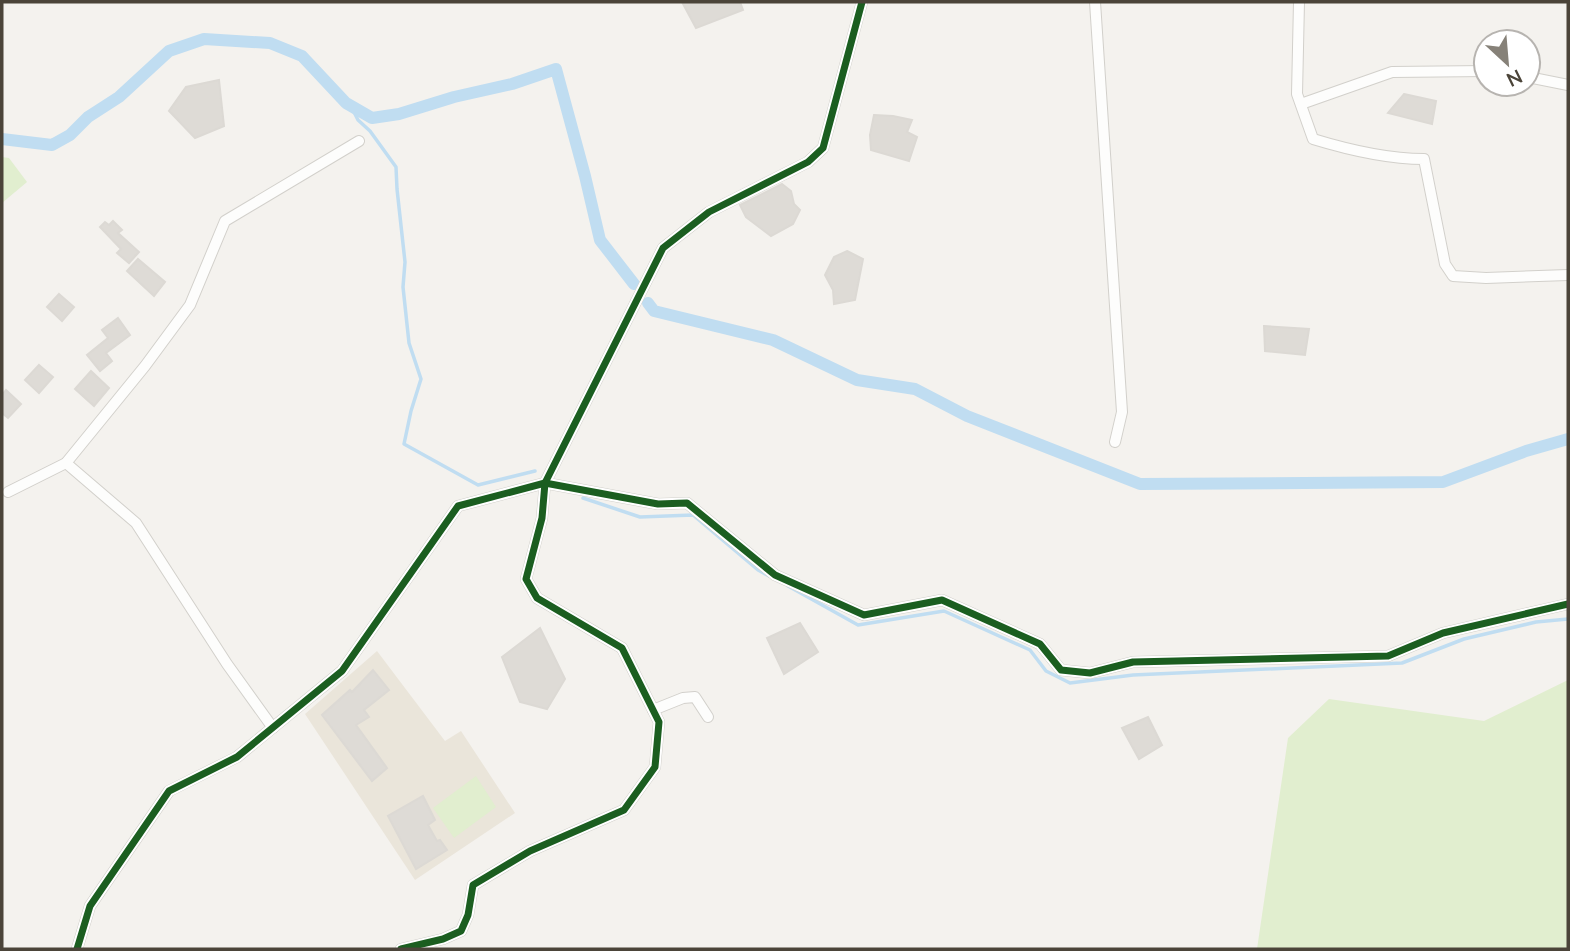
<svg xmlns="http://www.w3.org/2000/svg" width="1570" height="951" viewBox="0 0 1570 951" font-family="Lato,sans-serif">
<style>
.education{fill:#eae5da}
.green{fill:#e1eecf}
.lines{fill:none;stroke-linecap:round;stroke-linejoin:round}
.stream{stroke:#c0ddf1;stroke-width:3.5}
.canal{stroke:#c0ddf1;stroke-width:12}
.building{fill:#dedbd6;stroke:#dcd9d4;stroke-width:2}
.street-casing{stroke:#d2d0cb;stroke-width:12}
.street{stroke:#fdfdfc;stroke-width:10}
.cycleway-casing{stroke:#fff;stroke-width:11}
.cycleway{stroke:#1b5e20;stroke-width:7}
</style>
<rect width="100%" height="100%" fill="#f4f2ee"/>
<path class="education" d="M377 651 445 741 461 731 515 813 415 880 305 714Z"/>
<g class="green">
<path d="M2 157 9 158 27 182 2 203Z"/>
<path d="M1568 680V949H1257L1288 738 1329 699 1484 721Z"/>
<path d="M476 776 496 807 454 838 433 808Z"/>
</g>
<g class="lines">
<g class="stream">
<path d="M351 106 358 120 370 131 396 167 397 189 405 262 403 287 409 343 421 379 411 411 404 444 478 485 535 471"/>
<path d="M583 498 640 517 693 515 758 570 769 576"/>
<path d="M788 586 858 625 944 611 1030 650 1046 671 1070 683 1133 675 1402 663 1464 639 1536 622 1568 619"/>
</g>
<g class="canal">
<path d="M2 139 52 145 70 135 88 117 119 97 169 51 204 39 270 43 302 56 346 103 372 118 399 114 454 97 512 84 556 69 585 176 600 240 634 284"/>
<path d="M648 303 654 311 773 340 857 380 915 389 967 416 1140 484 1443 482 1526 451 1568 439"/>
</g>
</g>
<g class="building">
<path d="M682 2H740L743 10 696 28Z"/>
<path d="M219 80 224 126 195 138 169 111 186 87Z"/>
<path d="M1404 94 1436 101 1432 124 1388 113Z"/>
<path d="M874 115 893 116 912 120 907 132 917 137 909 161 871 150 870 135Z"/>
<path d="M782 184 791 191 794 204 800 210 793 224 771 236 746 217 740 205Z"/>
<path d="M113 221 122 230 118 233 139 252 129 263 117 253 121 249 100 227 105 222 109 225Z"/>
<path d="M847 251 863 259 855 300 834 304 833 290 825 275 834 257Z"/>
<path d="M138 259 165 282 154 296 127 271Z"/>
<path d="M59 294 74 307 62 321 47 307Z"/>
<path d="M118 318 130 335 106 353 112 361 100 371 87 355 108 338 102 330Z"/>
<path d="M1264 326 1309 329 1305 355 1265 351Z"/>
<path d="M39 365 53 377 39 393 25 380Z"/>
<path d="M91 371 109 388 94 406 75 389Z"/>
<path d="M6 390 21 404 8 418 2 413V395Z"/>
<path d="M800 623 818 652 784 674 767 638Z"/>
<path d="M540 628 565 679 547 709 520 702 502 657Z"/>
<path d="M373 670 389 690 364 710 369 717 356 725 387 768 372 781 322 715 350 690 352 692Z"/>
<path d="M1148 717 1162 745 1139 759 1122 728Z"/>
<path d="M423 796 435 820 428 825 437 841 440 840 447 850 416 869 388 816Z"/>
</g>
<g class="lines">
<defs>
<g id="street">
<path d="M1095 2 1122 412 1115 442"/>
<path d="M1299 2 1297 94 1313 139C1349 150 1386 159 1424 159L1445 264 1453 276 1486 278 1568 275"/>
<path d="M1528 77 1568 85"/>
<path d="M1301 104 1392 72 1486 71"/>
<path d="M66 463 136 523 227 664 273 728"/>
<path d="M8 492 66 463 145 366 190 305 225 221 359 141"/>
<path d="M653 710 683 698 695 697 708 717"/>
<path d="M77 949 90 906 169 791 237 757 342 671 458 506 545 483 658 504 687 503 775 575 864 615 942 600 1040 644 1061 670 1090 673 1133 662 1388 656 1443 633 1568 604"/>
<path d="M401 949 443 939 461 931 468 915 473 885 530 851 624 810 655 767 659 722 622 648 537 598 526 579 542 518 545 483 663 248 709 212 808 162 823 148 862 2"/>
</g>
</defs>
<use href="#street" class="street-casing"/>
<use href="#street" class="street"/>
<defs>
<g id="cycleway">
<path d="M77 949 90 906 169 791 237 757 342 671 458 506 545 483 658 504 687 503 775 575 864 615 942 600 1040 644 1061 670 1090 673 1133 662 1388 656 1443 633 1568 604"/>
<path d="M401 949 443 939 461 931 468 915 473 885 530 851 624 810 655 767 659 722 622 648 537 598 526 579 542 518 545 483 663 248 709 212 808 162 823 148 862 2"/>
</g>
</defs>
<use href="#cycleway" class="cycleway-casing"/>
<use href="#cycleway" class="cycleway"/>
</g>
<rect width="1570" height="951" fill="none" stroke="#4b4439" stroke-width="7"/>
<g transform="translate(1507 63) rotate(154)"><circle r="33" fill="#ffffff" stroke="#b7b4b0" stroke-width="2"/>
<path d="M0-5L12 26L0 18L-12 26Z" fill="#868178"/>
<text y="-10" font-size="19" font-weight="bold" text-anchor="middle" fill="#4b4439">N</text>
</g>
</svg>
